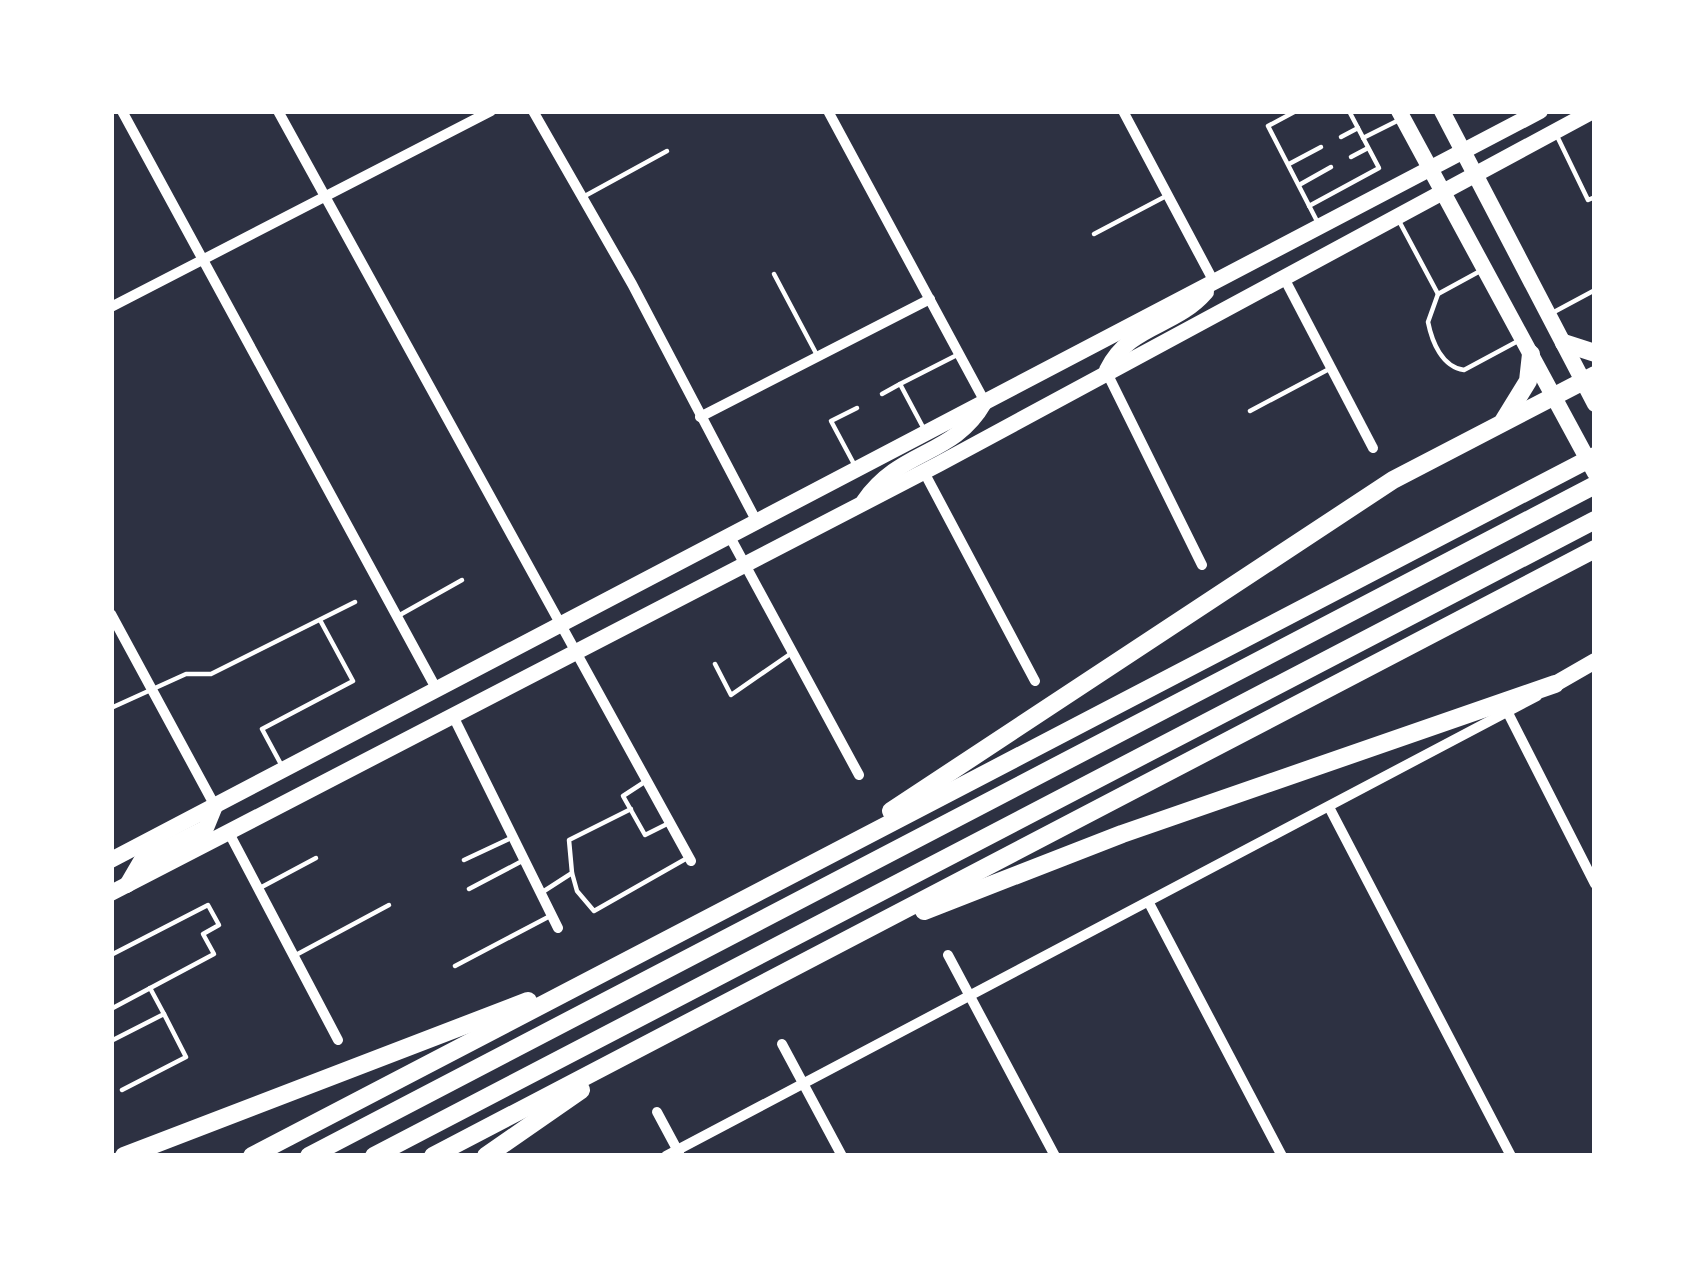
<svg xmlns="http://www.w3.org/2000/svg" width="1706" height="1267" viewBox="0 0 1706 1267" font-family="Quicksand,sans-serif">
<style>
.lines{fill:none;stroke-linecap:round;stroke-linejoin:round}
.service{stroke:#fff;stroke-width:4.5}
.minor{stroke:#fff;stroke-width:10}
.primary{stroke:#fff;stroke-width:16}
.motorway{stroke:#fff;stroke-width:18}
</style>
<rect width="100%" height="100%" fill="#2d3142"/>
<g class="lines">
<g class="service">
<path d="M1296 111 1268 126 1318 223"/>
<path d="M1557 136 1588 200 1595 197"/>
<path d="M1341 137 1358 128"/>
<path d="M1363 138 1401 119"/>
<path d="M1351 157 1368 148"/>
<path d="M1289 164 1321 147"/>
<path d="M1299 185 1331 167"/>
<path d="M583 197 667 151"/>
<path d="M1309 206 1379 168 1349 111"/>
<path d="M1399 221 1438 294 1482 270"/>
<path d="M1094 234 1168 195"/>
<path d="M774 274 818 357"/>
<path d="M1438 294 1428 322C1432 342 1442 367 1464 370L1518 341"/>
<path d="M1554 312 1595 290"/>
<path d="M882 394 900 384"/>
<path d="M1250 411 1331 368"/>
<path d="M925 431 900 384 955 356"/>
<path d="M854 464 831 421 857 408"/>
<path d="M398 616 462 580"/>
<path d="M715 664 731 695 793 652"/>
<path d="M111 708 186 674H211L355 602"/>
<path d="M283 768 262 729 353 681 320 620"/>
<path d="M646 781 623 796 645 835 667 824"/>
<path d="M464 860 513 837"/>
<path d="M572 873 577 891 594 911 689 857"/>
<path d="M258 889 316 858"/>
<path d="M469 889 524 860"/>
<path d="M541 893 572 873 569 840 631 809"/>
<path d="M111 955 208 905 219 925 203 934 214 954 111 1009"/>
<path d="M294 956 389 905"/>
<path d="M455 966 552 915"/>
<path d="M111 1041 164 1014 150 988"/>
<path d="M122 1090 186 1057 164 1014"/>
</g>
<g class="minor">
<path d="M122 111 437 690"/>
<path d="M278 111 691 861"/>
<path d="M533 111 632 284 757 522"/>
<path d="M828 111 985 402"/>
<path d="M1123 111 1214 282"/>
<path d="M1283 276 1373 448"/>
<path d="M111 307 491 111"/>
<path d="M1106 371 1202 565"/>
<path d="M700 417 930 299"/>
<path d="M924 472 1035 681"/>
<path d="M730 537 859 775"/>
<path d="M111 614 215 806"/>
<path d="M1509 715 1595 884"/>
<path d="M453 716 558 928"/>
<path d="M1330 809 1511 1156"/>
<path d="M229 833 338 1040"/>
<path d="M1149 903 1282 1156"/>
<path d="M948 955 1055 1156"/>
<path d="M782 1044 842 1156"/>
<path d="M657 1112 679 1153"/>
<path d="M666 1156 1537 696"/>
</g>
<g class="primary">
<path d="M1399 111 1595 473"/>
<path d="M1442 111 1595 404"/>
<path d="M1107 370C1129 325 1175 328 1206 292"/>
<path d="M864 501C901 448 953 457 984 403"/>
<path d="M1555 684 1595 661"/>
<path d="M111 860 1540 111"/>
<path d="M127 885 141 861 206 828 215 806"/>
<path d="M111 893 939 464 1593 111"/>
</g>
<g class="motorway">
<path d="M1564 343 1595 353"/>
<path d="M1504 420 1528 381 1531 354"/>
<path d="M891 811 1393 480 1595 375"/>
<path d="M924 911 1122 834 1555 684"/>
<path d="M124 1156 528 1001"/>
<path d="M252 1156 1595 456"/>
<path d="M309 1156 1595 485"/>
<path d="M374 1156 1595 520"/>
<path d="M433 1156 1595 549"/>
<path d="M486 1156 581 1090"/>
</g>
</g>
<rect width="1706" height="1267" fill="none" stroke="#ffffff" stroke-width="228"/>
</svg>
